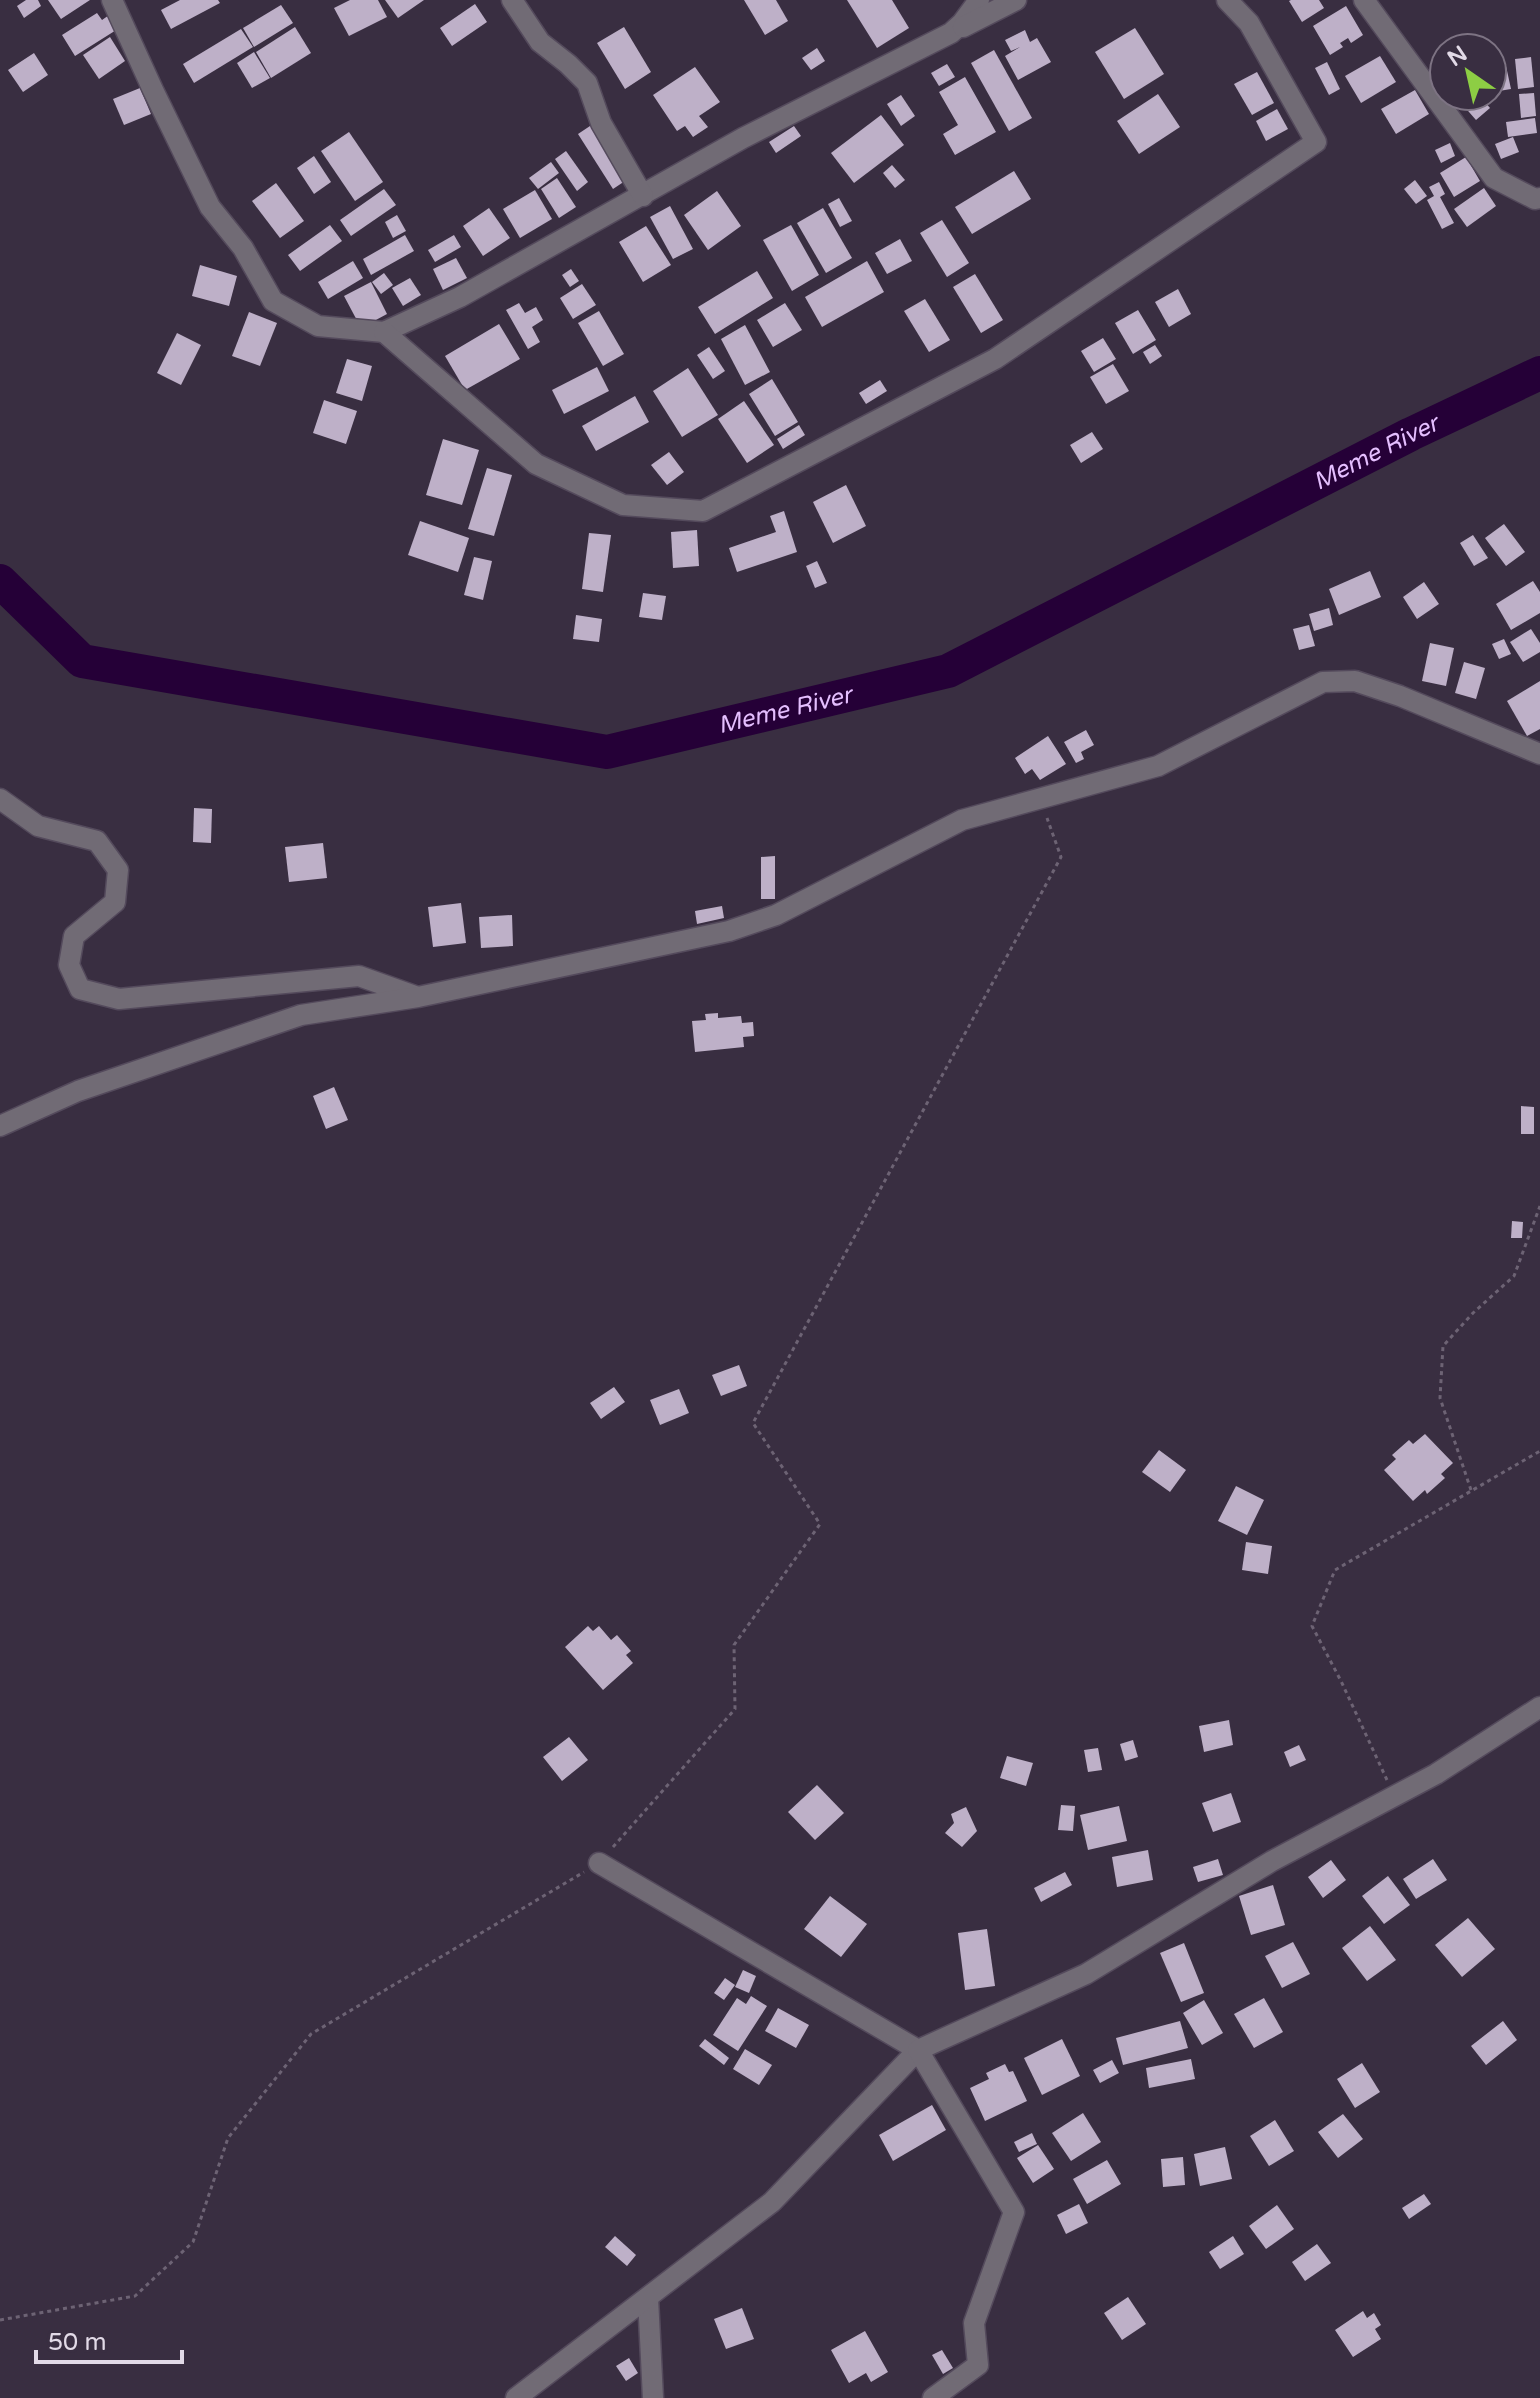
<svg xmlns="http://www.w3.org/2000/svg" width="1540" height="2398" viewBox="0 0 1540 2398" font-family="'Varela Round',sans-serif">
<style>
.lines{fill:none;stroke-linecap:round;stroke-linejoin:round}
.river{stroke:#250037;stroke-width:34}
.building{fill:#beb0c8}
.minor-casing{stroke:#544a5c;stroke-width:23}
.path{stroke:#6d6374;stroke-width:3;stroke-dasharray:4 4;stroke-linecap:butt}
.minor{stroke:#716b75;stroke-width:20}
.labels{text-anchor:middle;dominant-baseline:central;stroke-width:8;stroke-linejoin:round;paint-order:stroke}
.water-label{font-size:24px;font-style:italic;fill:#e4befe;stroke:#392e41}
</style>
<rect width="100%" height="100%" fill="#392e41"/>
<g class="lines">
<path class="river" id="s1" d="M0 581 82 661 607 752 948 671 1411 434 1540 373"/>
</g>
<g class="building">
<path d="M26 0H38L41 6 24 18 17 6Z"/>
<path d="M48 0H90L61 19Z"/>
<path d="M180 0H218L220 3 171 29 161 10Z"/>
<path d="M350 0H378L387 17 349 36 334 8Z"/>
<path d="M385 0H424L398 18Z"/>
<path d="M744 0H776L788 21 765 35Z"/>
<path d="M847 0H892L909 28 877 48Z"/>
<path d="M1291 0H1319L1324 8 1302 22 1289 1Z"/>
<path d="M475 4 487 22 452 46 440 28Z"/>
<path d="M281 5 293 23 254 47 243 28Z"/>
<path d="M1346 6 1363 35 1351 43 1348 38 1340 43 1343 47 1330 55 1313 26Z"/>
<path d="M97 13 102 20 112 13 121 27 75 56 62 35Z"/>
<path d="M295 27 311 53 271 78 256 52Z"/>
<path d="M624 27 651 72 625 89 597 43Z"/>
<path d="M1135 28 1164 74 1124 99 1095 52Z"/>
<path d="M241 29 253 47 194 83 183 64Z"/>
<path d="M1025 30 1030 42 1037 38 1051 62 1018 80 1005 56 1020 47 1011 51 1005 40Z"/>
<path d="M110 37 125 61 99 79 83 55Z"/>
<path d="M817 48 825 61 811 70 802 58Z"/>
<path d="M994 50 1032 118 1009 131 971 63Z"/>
<path d="M254 52 270 78 252 88 237 63Z"/>
<path d="M34 53 48 75 23 92 8 70Z"/>
<path d="M1380 56 1396 82 1361 103 1345 76Z"/>
<path d="M1531 57 1534 87 1518 89 1515 59Z"/>
<path d="M1327 62 1340 89 1329 95 1315 68Z"/>
<path d="M947 64 955 77 939 86 931 73Z"/>
<path d="M1506 66 1511 89 1493 92 1492 68Z"/>
<path d="M695 67 720 102 699 116 708 127 693 137 685 126 677 131 653 95Z"/>
<path d="M1257 72 1274 103 1252 115 1234 84Z"/>
<path d="M965 77 996 132 955 155 943 134 958 125 939 92Z"/>
<path d="M140 88 151 114 124 125 113 99Z"/>
<path d="M1415 90 1429 114 1396 134 1381 109Z"/>
<path d="M1534 93 1536 116 1521 118 1519 94Z"/>
<path d="M1158 94 1180 127 1139 154 1117 121Z"/>
<path d="M901 95 915 116 901 126 887 104Z"/>
<path d="M1455 96H1480L1490 108 1476 120Z"/>
<path d="M1277 109 1288 129 1266 141 1256 121Z"/>
<path d="M881 115 904 145 854 183 831 153Z"/>
<path d="M1535 118 1537 133 1508 137 1506 122Z"/>
<path d="M593 124 628 179 613 189 578 134Z"/>
<path d="M794 126 801 136 776 153 769 142Z"/>
<path d="M349 132 383 182 355 201 321 151Z"/>
<path d="M1513 137 1519 152 1501 159 1495 144Z"/>
<path d="M1450 143 1455 156 1441 163 1435 150Z"/>
<path d="M566 151 588 182 577 191 555 159Z"/>
<path d="M314 156 331 182 314 194 297 168Z"/>
<path d="M1466 157 1480 181 1454 197 1440 173Z"/>
<path d="M551 162 559 173 538 189 529 178Z"/>
<path d="M892 165 905 180 895 188 883 173Z"/>
<path d="M1014 171 1031 199 972 234 955 207Z"/>
<path d="M557 178 576 207 559 218 541 189Z"/>
<path d="M1415 180 1427 196 1416 204 1404 189Z"/>
<path d="M1439 182 1445 194 1440 197 1454 223 1442 229 1427 200 1434 196 1429 187Z"/>
<path d="M276 183 304 221 280 238 252 201Z"/>
<path d="M1484 188 1496 206 1467 227 1454 209Z"/>
<path d="M384 189 396 205 351 236 340 220Z"/>
<path d="M535 190 552 219 520 238 503 209Z"/>
<path d="M717 191 741 226 708 250 684 215Z"/>
<path d="M839 198 852 221 840 227 828 204Z"/>
<path d="M670 206 693 249 673 259 650 217Z"/>
<path d="M489 208 510 238 483 256 463 226Z"/>
<path d="M823 208 852 258 826 273 797 223Z"/>
<path d="M397 215 406 231 393 238 385 222Z"/>
<path d="M942 220 969 263 947 277 920 233Z"/>
<path d="M330 225 342 241 300 271 288 255Z"/>
<path d="M791 225 819 275 792 291 763 240Z"/>
<path d="M646 226 671 265 643 282 619 242Z"/>
<path d="M405 235 414 251 371 275 363 259Z"/>
<path d="M454 235 461 247 435 262 428 250Z"/>
<path d="M900 239 912 261 887 274 875 253Z"/>
<path d="M456 258 467 278 443 290 433 269Z"/>
<path d="M353 261 363 278 328 299 318 282Z"/>
<path d="M867 261 884 292 822 327 805 297Z"/>
<path d="M200 265 237 276 229 306 192 296Z"/>
<path d="M571 269 579 281 570 287 562 275Z"/>
<path d="M757 271 773 298 715 334 698 307Z"/>
<path d="M384 273 393 285 381 294 372 282Z"/>
<path d="M975 274 1003 320 981 333 953 287Z"/>
<path d="M410 278 421 295 403 306 392 288Z"/>
<path d="M371 282 387 314 361 328 344 296Z"/>
<path d="M582 284 596 305 573 319 560 298Z"/>
<path d="M1178 289 1191 314 1169 327 1155 302Z"/>
<path d="M925 299 950 340 929 352 904 311Z"/>
<path d="M519 303 525 313 536 307 543 320 532 327 540 342 528 349 506 310Z"/>
<path d="M785 303 802 330 773 347 757 320Z"/>
<path d="M1138 310 1156 340 1133 354 1115 323Z"/>
<path d="M599 311 624 354 603 366 578 323Z"/>
<path d="M249 312 277 323 260 366 232 356Z"/>
<path d="M499 324 520 359 465 390 445 356Z"/>
<path d="M745 325 770 372 745 385 721 339Z"/>
<path d="M177 333 201 345 181 385 157 373Z"/>
<path d="M1103 338 1116 359 1094 372 1081 351Z"/>
<path d="M1155 345 1162 356 1150 364 1143 352Z"/>
<path d="M709 347 725 371 713 379 697 355Z"/>
<path d="M347 359 372 366 362 401 336 393Z"/>
<path d="M1113 364 1129 391 1106 404 1090 377Z"/>
<path d="M597 367 609 391 564 414 552 390Z"/>
<path d="M688 368 718 415 682 437 653 391Z"/>
<path d="M772 379 798 422 775 436 749 394Z"/>
<path d="M880 380 887 391 866 404 859 393Z"/>
<path d="M635 396 649 422 596 451 582 426Z"/>
<path d="M324 400 357 411 346 444 313 433Z"/>
<path d="M744 401 774 445 747 463 718 419Z"/>
<path d="M799 425 805 435 783 449 777 439Z"/>
<path d="M1092 432 1103 449 1081 463 1070 445Z"/>
<path d="M443 439 479 450 462 505 426 495Z"/>
<path d="M669 452 684 472 667 485 651 465Z"/>
<path d="M487 468 512 475 494 536 468 529Z"/>
<path d="M846 485 866 526 833 543 813 502Z"/>
<path d="M784 511 797 552 737 572 729 548 776 532 770 516Z"/>
<path d="M420 521 469 538 458 572 408 555Z"/>
<path d="M1504 524 1525 552 1506 566 1485 538Z"/>
<path d="M697 530 699 566 673 568 671 532Z"/>
<path d="M589 533 611 535 603 592 582 589Z"/>
<path d="M1473 535 1488 558 1474 566 1460 543Z"/>
<path d="M474 557 492 561 483 600 464 595Z"/>
<path d="M817 561 827 583 815 588 806 566Z"/>
<path d="M1370 571 1381 597 1339 615 1329 589Z"/>
<path d="M1533 581 1540 592V613L1511 630 1496 604Z"/>
<path d="M1424 582 1439 604 1417 619 1403 597Z"/>
<path d="M643 593 666 596 662 620 639 617Z"/>
<path d="M1329 608 1333 625 1314 631 1309 614Z"/>
<path d="M576 615 602 619 599 642 573 639Z"/>
<path d="M1309 625 1315 646 1299 650 1293 629Z"/>
<path d="M1531 629 1540 643V652L1523 662 1510 642Z"/>
<path d="M1504 639 1511 654 1499 659 1492 644Z"/>
<path d="M1430 643 1454 648 1446 686 1422 681Z"/>
<path d="M1464 662 1485 668 1476 699 1455 693Z"/>
<path d="M1540 681V729L1527 736 1507 701Z"/>
<path d="M1086 730 1094 745 1081 752 1084 759 1076 763 1064 742Z"/>
<path d="M1048 736 1066 764 1040 780 1032 769 1025 774 1015 758Z"/>
<path d="M194 808 212 809 211 843 193 842Z"/>
<path d="M323 843 327 878 289 882 285 847Z"/>
<path d="M775 856V899H761V857Z"/>
<path d="M461 903 466 943 433 947 428 907Z"/>
<path d="M722 906 724 918 697 924 695 911Z"/>
<path d="M512 915 513 946 481 948 479 917Z"/>
<path d="M718 1013V1018L741 1016 742 1023 753 1022 754 1036 743 1037 744 1047 695 1052 692 1021 706 1020 705 1014Z"/>
<path d="M334 1087 348 1120 326 1129 313 1096Z"/>
<path d="M1521 1106 1534 1107V1134H1521Z"/>
<path d="M1512 1221 1523 1222 1522 1238H1511Z"/>
<path d="M739 1365 747 1386 721 1396 712 1375Z"/>
<path d="M614 1387 625 1402 601 1419 590 1403Z"/>
<path d="M679 1389 689 1413 660 1425 650 1400Z"/>
<path d="M1425 1434 1453 1463 1441 1474 1445 1478 1427 1494 1425 1490 1413 1501 1384 1470 1396 1459 1392 1455 1409 1440 1413 1444Z"/>
<path d="M1159 1450 1186 1470 1170 1492 1142 1472Z"/>
<path d="M1236 1486 1264 1500 1247 1535 1218 1521Z"/>
<path d="M1246 1542 1272 1546 1268 1574 1242 1570Z"/>
<path d="M588 1626 593 1631 599 1626 611 1640 617 1635 631 1651 626 1655 633 1663 603 1690 565 1647Z"/>
<path d="M1229 1720 1233 1745 1204 1752 1199 1726Z"/>
<path d="M569 1737 588 1760 562 1781 543 1757Z"/>
<path d="M1133 1740 1138 1757 1125 1761 1120 1744Z"/>
<path d="M1299 1745 1306 1760 1290 1767 1284 1752Z"/>
<path d="M1098 1748 1102 1770 1088 1772 1084 1750Z"/>
<path d="M1007 1756 1033 1763 1026 1786 1000 1778Z"/>
<path d="M817 1785 844 1813 815 1840 788 1812Z"/>
<path d="M1231 1793 1241 1822 1213 1832 1202 1803Z"/>
<path d="M1061 1805 1075 1806 1073 1831 1058 1830Z"/>
<path d="M1119 1806 1127 1841 1088 1850 1080 1815Z"/>
<path d="M966 1807 977 1831 962 1847 945 1833 954 1823 951 1814Z"/>
<path d="M1148 1850 1153 1880 1117 1887 1112 1857Z"/>
<path d="M1218 1859 1223 1875 1198 1882 1193 1867Z"/>
<path d="M1433 1859 1447 1880 1416 1899 1403 1879Z"/>
<path d="M1331 1860 1346 1880 1323 1898 1308 1877Z"/>
<path d="M1065 1872 1072 1885 1041 1902 1034 1888Z"/>
<path d="M1388 1876 1410 1905 1384 1924 1362 1896Z"/>
<path d="M1273 1885 1285 1925 1251 1935 1239 1896Z"/>
<path d="M830 1896 867 1924 841 1957 804 1929Z"/>
<path d="M1468 1918 1495 1949 1462 1977 1435 1945Z"/>
<path d="M1370 1926 1396 1960 1367 1981 1342 1948Z"/>
<path d="M987 1929 995 1986 965 1990 958 1933Z"/>
<path d="M1293 1942 1310 1974 1282 1988 1265 1956Z"/>
<path d="M1184 1943 1204 1993 1181 2002 1160 1953Z"/>
<path d="M743 1970 756 1976 749 1993 735 1987Z"/>
<path d="M725 1978 735 1985 724 2000 714 1993Z"/>
<path d="M751 1996 767 2006 738 2051 713 2035 737 1998 746 2004Z"/>
<path d="M1264 1998 1283 2032 1254 2048 1234 2014Z"/>
<path d="M1204 2000 1223 2033 1202 2045 1183 2013Z"/>
<path d="M778 2008 809 2025 796 2048 765 2031Z"/>
<path d="M1180 2021 1188 2048 1123 2065 1116 2038Z"/>
<path d="M1503 2021 1517 2040 1486 2065 1471 2046Z"/>
<path d="M705 2039 729 2058 724 2065 699 2046Z"/>
<path d="M1062 2039 1080 2076 1042 2095 1024 2058Z"/>
<path d="M745 2049 772 2065 759 2085 733 2069Z"/>
<path d="M1191 2059 1195 2079 1149 2088 1146 2068Z"/>
<path d="M1112 2060 1119 2073 1100 2083 1093 2070Z"/>
<path d="M1362 2063 1380 2092 1355 2108 1337 2079Z"/>
<path d="M1005 2064 1009 2072 1013 2071 1027 2101 985 2121 970 2088 989 2079 986 2073Z"/>
<path d="M932 2105 946 2130 893 2161 879 2135Z"/>
<path d="M1083 2113 1101 2142 1071 2161 1052 2133Z"/>
<path d="M1343 2114 1363 2139 1338 2158 1318 2132Z"/>
<path d="M1275 2120 1294 2151 1269 2166 1250 2136Z"/>
<path d="M1032 2133 1037 2144 1019 2152 1014 2142Z"/>
<path d="M1038 2145 1054 2169 1033 2183 1017 2158Z"/>
<path d="M1225 2147 1232 2179 1200 2186 1194 2154Z"/>
<path d="M1183 2157 1185 2185 1163 2187 1161 2159Z"/>
<path d="M1107 2160 1121 2184 1087 2204 1073 2179Z"/>
<path d="M1424 2194 1431 2204 1409 2219 1402 2208Z"/>
<path d="M1079 2204 1088 2223 1066 2234 1057 2215Z"/>
<path d="M1277 2205 1294 2229 1266 2249 1249 2226Z"/>
<path d="M615 2236 636 2255 627 2266 605 2247Z"/>
<path d="M1233 2236 1244 2254 1220 2269 1209 2252Z"/>
<path d="M1317 2244 1331 2263 1305 2281 1292 2262Z"/>
<path d="M1128 2297 1146 2324 1122 2340 1104 2313Z"/>
<path d="M742 2308 754 2339 726 2349 714 2319Z"/>
<path d="M1363 2311 1367 2318 1374 2313 1381 2325 1375 2329 1381 2339 1353 2357 1335 2330Z"/>
<path d="M865 2331 888 2372 871 2382 866 2373 849 2383 831 2350Z"/>
<path d="M942 2350 953 2368 943 2374 932 2355Z"/>
<path d="M629 2358 638 2373 626 2381 616 2366Z"/>
</g>
<g class="lines">
<defs>
<g id="minor">
<path d="M112 0 153 90 210 207 243 248 273 301 318 326 384 332 460 297 743 138 951 33 962 23 979 0"/>
<path d="M512 0 540 42 568 64 587 83 601 123 643 196"/>
<path d="M1364 0 1494 178 1535 199 1540 198"/>
<path d="M963 27 1016 0"/>
<path d="M384 332 536 464 623 505 703 511 995 359 1316 142 1249 23 1227 0"/>
<path d="M0 799 38 826 97 841 118 870 115 902 74 936 69 965 80 989 119 999 359 976 415 996"/>
<path d="M0 1126 78 1091 301 1015 418 997 729 931 776 915 962 820 1158 766 1323 682 1355 681 1400 696 1540 754"/>
<path d="M648 2298 653 2398"/>
<path d="M516 2398 772 2202 918 2050 599 1863"/>
<path d="M933 2398 978 2365 974 2323 1014 2212 918 2050 1086 1974 1272 1861 1436 1774 1540 1707"/>
</g>
</defs>
<use href="#minor" class="minor-casing"/>
<g class="path">
<path d="M1471 1490 1440 1398 1443 1346 1473 1313 1514 1276 1540 1206"/>
<path d="M1387 1780 1341 1681 1312 1626 1335 1570 1540 1451"/>
<path d="M613 1847 735 1709 734 1645 820 1524 753 1423 1061 857 1047 818"/>
<path d="M0 2320 135 2296 193 2242 228 2138 311 2034 584 1872"/>
</g>
<use href="#minor" class="minor"/>
</g>
<g class="labels">
<g class="water-label">
<text stroke="none"><textPath href="#s1" startOffset="1478">Meme River</textPath></text>
<text stroke="none"><textPath href="#s1" startOffset="830">Meme River</textPath></text>
</g>
</g>
<g transform="translate(1468 72) rotate(326)"><circle r="38" fill="#392e41" stroke="#7d7383" stroke-width="2"/>
<path d="M0-6L14 30L0 20L-14 30Z" fill="#8dce44"/>
<text y="-12" font-size="22" font-weight="bold" text-anchor="middle" fill="#e2dae7">N</text>
</g>
<path d="M36 2350v12h146v-12" fill="none" stroke="#e2dae7" stroke-width="4"/>
<text x="48" y="2350" font-size="24" fill="#e2dae7" stroke="#392e41" stroke-width="6" paint-order="stroke">50 m</text>
</svg>
